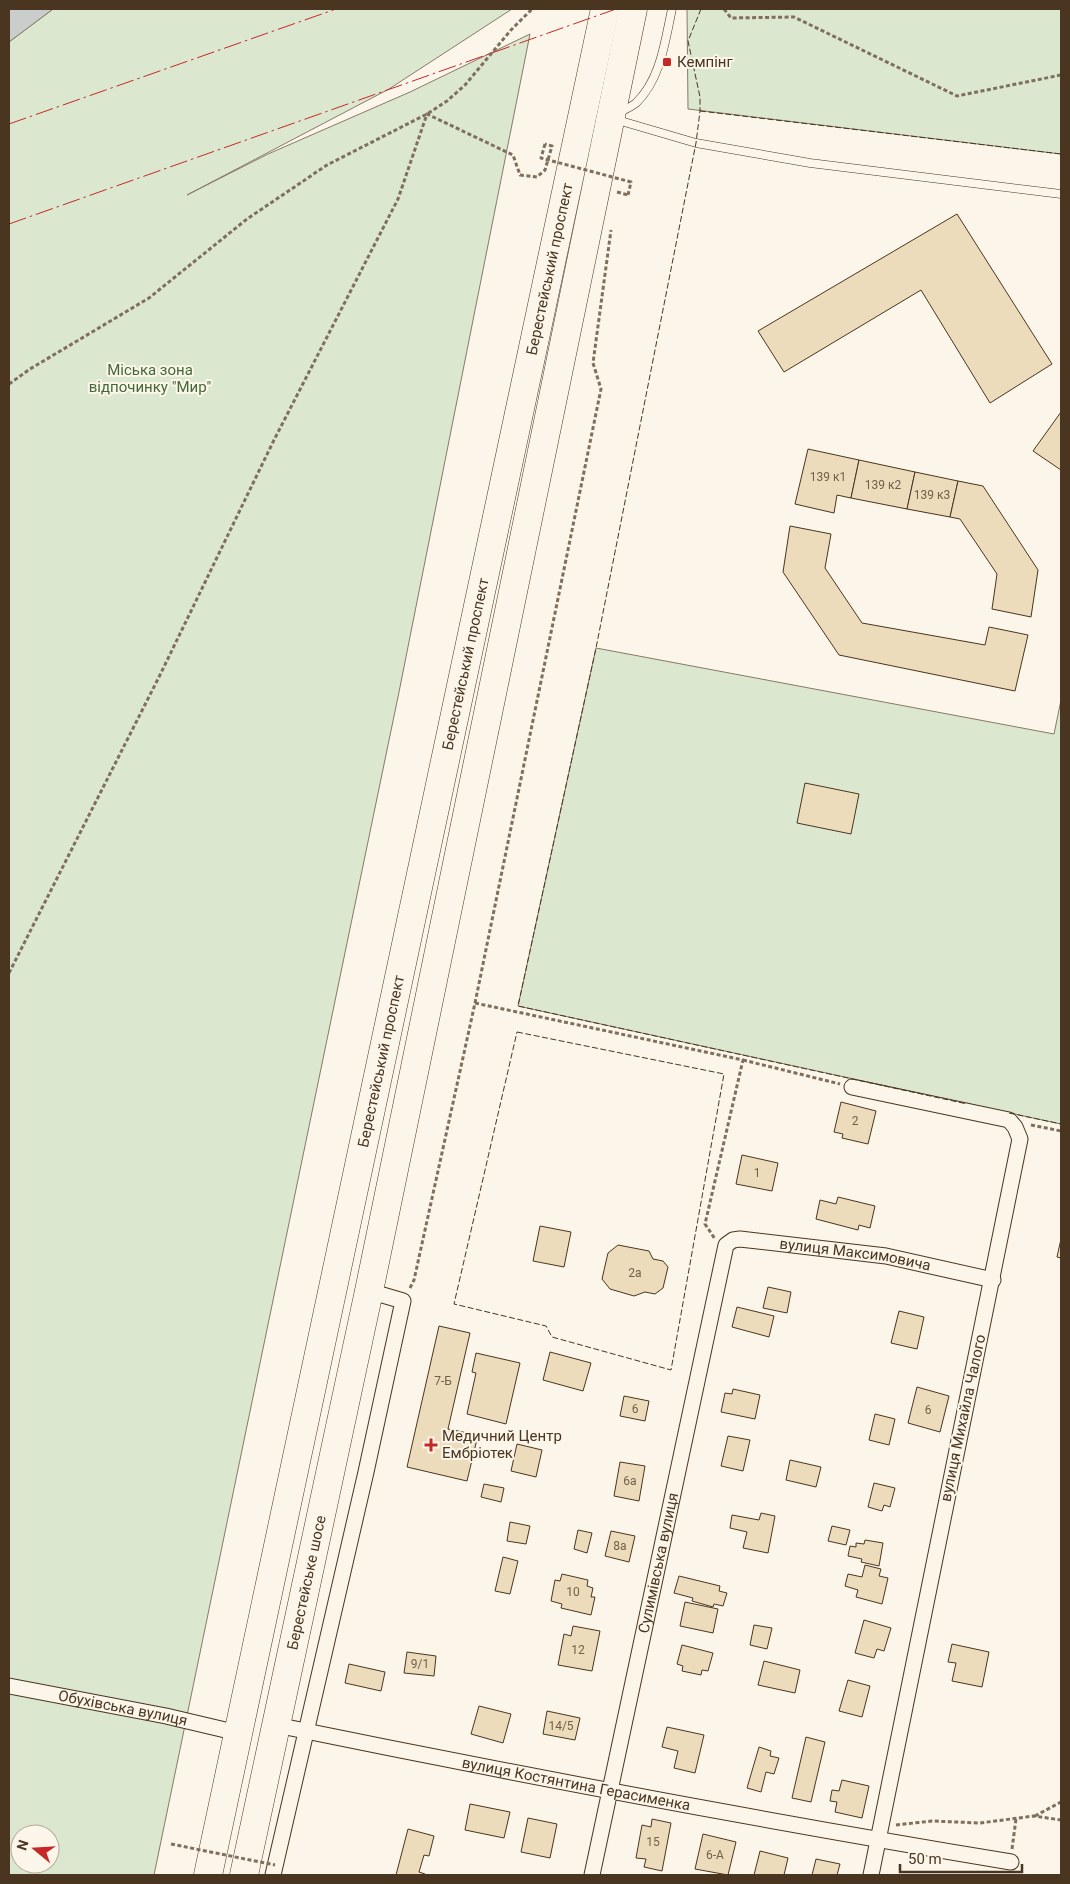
<svg xmlns="http://www.w3.org/2000/svg" width="1070" height="1884" viewBox="0 0 1070 1884" font-family="Roboto,sans-serif">
<style>
.green{fill:#dce7d0;stroke:#887966;fill-rule:evenodd}
.water{fill:#c9cecd;stroke:#887966}
.building{fill:#ecdcbc;stroke:#4a3520}
.lines{fill:none;stroke-linecap:round;stroke-linejoin:round}
.lane-casing{stroke:#4a3520;stroke-width:9}
.street-casing{stroke:#4a3520;stroke-width:17}
.highway-casing{stroke:#4a3520;stroke-width:29}
.path{stroke:#7f6f5c;stroke-width:3;stroke-dasharray:4 2.5;stroke-linecap:butt}
.lane{stroke:#fbf6e9;stroke-width:8}
.street{stroke:#fbf6e9;stroke-width:15}
.highway{stroke:#fbf6e9;stroke-width:28}
.path-bridge{stroke:#7f6f5c;stroke-width:3;stroke-dasharray:4 2.5;stroke-linecap:butt}
.fence{stroke:#4a3520;stroke-width:1;stroke-dasharray:6 2.5;stroke-linecap:butt}
.power{stroke:#c62828;stroke-width:1;stroke-dasharray:18 4 2.5 4;stroke-linecap:butt}
.poi-dot{fill:#c62828;stroke:#fbf6e9;stroke-width:2}
.labels{text-anchor:middle;dominant-baseline:central;stroke-width:4;stroke-linejoin:round;paint-order:stroke}
.number-label{font-size:12px;fill:#725f47}
.poi-label{font-size:15px;fill:#4a3520;stroke:#fbf6e9;text-anchor:start}
.street-label{font-size:15px;fill:#4a3520;stroke:#fbf6e9}
.park-label{font-size:15px;fill:#436837;stroke:#fbf6e9}
</style>
<rect width="100%" height="100%" fill="#fbf6e9"/>
<g class="green">
<path d="M53 9H512L389 89 187 195 268 154 410 92 530 34 399 692 154 1875H9V42ZM20 1834H50V1864H20Z"/>
<path d="M687 9H1061V154L688 109Z"/>
<path d="M596 648 1054 734 1061 700V1124L518 1006Z"/>
</g>
<path class="water" d="M9 9H53L9 42Z"/>
<g class="building">
<path d="M957 214 1052 364 990 403 921 290 784 372 758 331Z"/>
<path d="M1061 412V470L1033 451Z"/>
<path d="M808 449 859 460 851 498 837 495 834 513 795 504Z"/>
<path d="M859 460 915 472 907 509 851 498Z"/>
<path d="M915 472 958 481 950 517 907 509Z"/>
<path d="M958 481 983 486 1038 570 1031 617 992 609 997 574 960 519 950 517Z"/>
<path d="M790 526 831 534 825 568 862 623 985 645 989 627 1028 635 1015 691 839 655 783 572Z"/>
<path d="M805 783 859 794 851 834 797 823Z"/>
<path d="M841 1102 876 1111 868 1144 842 1138 843 1134 834 1132Z"/>
<path d="M742 1155 778 1163 772 1191 736 1184Z"/>
<path d="M838 1197 875 1206 870 1228 859 1225 858 1230 816 1219 820 1200 836 1204Z"/>
<path d="M540 1226 571 1232 564 1267 533 1261Z"/>
<path d="M1061 1239V1258L1057 1257Z"/>
<path d="M618 1245 649 1251 653 1259 663 1261 668 1267 663 1288 655 1294 645 1292 634 1296 610 1289 602 1279 608 1253Z"/>
<path d="M768 1287 791 1292 787 1313 763 1308Z"/>
<path d="M737 1307 774 1316 769 1337 732 1327Z"/>
<path d="M899 1311 924 1317 917 1349 891 1343Z"/>
<path d="M439 1326 470 1333 448 1429 478 1435 467 1481 407 1467Z"/>
<path d="M550 1352 591 1363 583 1391 543 1380Z"/>
<path d="M476 1353 520 1363 506 1424 467 1414 476 1373 472 1372Z"/>
<path d="M917 1387 949 1396 940 1432 908 1423Z"/>
<path d="M733 1389 760 1395 755 1419 721 1412 725 1393 732 1394Z"/>
<path d="M624 1396 649 1401 645 1421 620 1416Z"/>
<path d="M875 1414 895 1419 889 1445 869 1440Z"/>
<path d="M728 1436 750 1440 743 1471 721 1466Z"/>
<path d="M517 1444 542 1450 536 1477 511 1471Z"/>
<path d="M790 1460 821 1467 816 1487 786 1480Z"/>
<path d="M620 1462 645 1466 639 1501 614 1496Z"/>
<path d="M874 1483 895 1488 890 1507 884 1505 882 1511 868 1507Z"/>
<path d="M484 1484 504 1488 501 1502 481 1497Z"/>
<path d="M761 1513 775 1516 768 1553 743 1548 747 1532 730 1528 732 1515 759 1520Z"/>
<path d="M510 1522 530 1526 526 1544 507 1541Z"/>
<path d="M832 1526 850 1530 846 1545 828 1541Z"/>
<path d="M578 1530 592 1533 587 1553 574 1549Z"/>
<path d="M611 1531 635 1536 629 1562 605 1556Z"/>
<path d="M865 1540 883 1543 879 1566 861 1562 862 1559 848 1556 850 1546 856 1547V1543L864 1544Z"/>
<path d="M503 1557 518 1561 510 1594 495 1591Z"/>
<path d="M865 1565 881 1569 879 1576 888 1578 882 1604 856 1597 858 1590 845 1586 848 1574 862 1577Z"/>
<path d="M562 1574 588 1580 587 1586 593 1588 591 1597H595L591 1615 561 1608 562 1604 551 1601 555 1580 560 1581Z"/>
<path d="M679 1576 720 1586 719 1591 727 1593 723 1606 714 1604 713 1607 692 1601 693 1598 674 1593Z"/>
<path d="M685 1602 718 1609 713 1633 680 1626Z"/>
<path d="M864 1620 891 1628 884 1651 877 1649 874 1658 855 1653Z"/>
<path d="M754 1625 772 1628 767 1649 750 1645Z"/>
<path d="M573 1626 600 1631 592 1671 558 1665 564 1634 571 1636Z"/>
<path d="M952 1644 989 1652 982 1687 952 1681 956 1663 948 1662Z"/>
<path d="M682 1645 713 1653 708 1671 702 1670 701 1675 682 1671 683 1666 677 1664Z"/>
<path d="M407 1652 436 1656 434 1676 404 1673Z"/>
<path d="M764 1661 800 1670 795 1693 758 1685Z"/>
<path d="M349 1664 385 1672 381 1691 345 1683Z"/>
<path d="M848 1680 870 1686 862 1717 839 1711Z"/>
<path d="M479 1706 511 1714 503 1743 471 1734Z"/>
<path d="M547 1711 580 1718 575 1740 543 1734Z"/>
<path d="M667 1727 704 1735 695 1773 674 1768 678 1751 662 1747Z"/>
<path d="M806 1737 825 1742 811 1802 792 1798Z"/>
<path d="M759 1747 771 1751 770 1756 779 1758 774 1774 766 1772 761 1792 747 1788Z"/>
<path d="M842 1780 869 1786 862 1818 835 1812 837 1802 830 1801 832 1790 839 1791Z"/>
<path d="M470 1804 510 1812 504 1838 465 1830Z"/>
<path d="M528 1818 557 1824 550 1858 521 1852Z"/>
<path d="M652 1819 671 1823 662 1871 644 1867 646 1859 636 1858 642 1825 651 1827Z"/>
<path d="M408 1829 434 1836 429 1856 424 1855 419 1872 425 1874 424 1875H396Z"/>
<path d="M703 1834 736 1842 728 1875 695 1869Z"/>
<path d="M760 1851 788 1858 784 1875H754Z"/>
<path d="M816 1859 840 1864 837 1875H812Z"/>
</g>
<g class="lines">
<defs>
<g id="lane">
<path d="M618 113C624 110 631 107 636 103 661 79 665 41 672 9"/>
<path d="M614 119 696 143 810 163 1061 194"/>
</g>
<g id="street">
<path d="M852 1087 1009 1120 1015 1127 1020 1139 871 1875"/>
<path id="s1" d="M9 1686 166 1716 238 1733"/>
<path id="s2" d="M276 1725C520 1775 765 1821 1011 1862"/>
<path d="M273 1875 366 1472 403 1301 369 1291"/>
<path id="s3" d="M592 1875 726 1245 733 1240 740 1239 886 1256 993 1280"/>
</g>
<g id="highway">
<path id="s4" d="M208 1875 605 9"/>
<path id="s5" d="M244 1875 369 1291 633 9"/>
</g>
</defs>
<use href="#lane" class="lane-casing"/>
<use href="#street" class="street-casing"/>
<use href="#highway" class="highway-casing"/>
<g class="path">
<path d="M724 9 731 18 794 17 957 96 1061 75"/>
<path d="M617 192 628 195"/>
<path d="M9 384 30 369 149 298 247 219 327 165 427 114 447 101 465 85 511 30 532 9"/>
<path d="M9 973 159 677 274 440 398 199 427 114 513 155 520 175 537 177 545 170 552 146 545 144"/>
<path d="M475 1003 743 1060 705 1224 715 1239"/>
<path d="M743 1060 840 1084"/>
<path d="M1031 1125 1061 1131"/>
<path d="M410 1288 414 1280 475 1003 601 389 593 363 611 230"/>
<path d="M1035 1816 1061 1802"/>
<path d="M896 1825 932 1821 980 1823 1034 1816 1061 1820"/>
<path d="M1012 1849 1016 1819"/>
</g>
<use href="#lane" class="lane"/>
<use href="#street" class="street"/>
<use href="#highway" class="highway"/>
<g class="path-bridge">
<path d="M545 144 541 158 631 182 628 195"/>
<path d="M171 1844 275 1865"/>
</g>
<g class="fence">
<path d="M701 9 688 41 700 97V111L696 143 596 648 518 1006 967 1104"/>
<path d="M700 111 1061 154"/>
<path d="M517 1032 724 1074 671 1370 552 1337 546 1326 454 1304Z"/>
<path d="M1009 1113 1061 1124"/>
</g>
<g class="power">
<path d="M9 124 336 9"/>
<path d="M9 224 616 9"/>
</g>
</g>
<g class="poi-dot">
<rect x="662" y="57" width="10" height="10" rx="2.5"/>
<path d="M428.5 1437.5h5v5h5v5h-5v5h-5v-5h-5v-5h5z"/>
</g>
<g class="labels">
<g class="number-label">
<text x="828" y="477">139 к1</text>
<text x="883" y="485">139 к2</text>
<text x="932" y="495">139 к3</text>
<text x="855" y="1121">2</text>
<text x="757" y="1173">1</text>
<text x="635" y="1273">2а</text>
<text x="443" y="1381">7-Б</text>
<text x="635" y="1409">6</text>
<text x="928" y="1410">6</text>
<text x="630" y="1481">6а</text>
<text x="620" y="1546">8а</text>
<text x="573" y="1592">10</text>
<text x="578" y="1650">12</text>
<text x="420" y="1664">9/1</text>
<text x="561" y="1726">14/5</text>
<text x="653" y="1842">15</text>
<text x="715" y="1855">6-А</text>
</g>
<g class="poi-label">
<text x="677" y="62">Кемпінг</text>
<text x="442" y="1436">Медичний Центр<tspan x="442" dy="17">Ембріотек</tspan></text>
</g>
<g class="street-label">
<text stroke="none"><textPath href="#s4" startOffset="1642">Берестейський проспект</textPath></text>
<text stroke="none"><textPath href="#s4" startOffset="1238">Берестейський проспект</textPath></text>
<text stroke="none"><textPath href="#s4" startOffset="832">Берестейський проспект</textPath></text>
<text stroke="none"><textPath href="#s3" startOffset="776">вулиця Максимовича</textPath></text>
<text transform="translate(963 1418) rotate(-78)">вулиця Михайла Чалого</text>
<text stroke="none"><textPath href="#s3" startOffset="319">Сулимівська вулиця</textPath></text>
<text stroke="none"><textPath href="#s5" startOffset="299">Берестейське шосе</textPath></text>
<text stroke="none"><textPath href="#s1" startOffset="116">Обухівська вулиця</textPath></text>
<text stroke="none"><textPath href="#s2" startOffset="306">вулиця Костянтина Герасименка</textPath></text>
</g>
<g class="park-label">
<text x="150" y="370">Міська зона<tspan x="150" dy="17">відпочинку "Мир"</tspan></text>
</g>
</g>
<rect width="1070" height="1884" fill="none" stroke="#4a3520" stroke-width="20"/>
<g transform="translate(35 1849) rotate(288)"><circle r="24" fill="#fbf6e9" stroke="#b4a999"/>
<path d="M0-4L9 19L0 12L-9 19Z" fill="#c62828"/>
<text y="-8" font-size="14" font-weight="bold" text-anchor="middle" fill="#4a3520">N</text>
</g>
<path d="M900 1864v8h122v-8" fill="none" stroke="#4a3520" stroke-width="2.5"/>
<text x="908" y="1864" font-size="15" fill="#4a3520" stroke="#fbf6e9" stroke-width="4" paint-order="stroke">50 m</text>
</svg>
